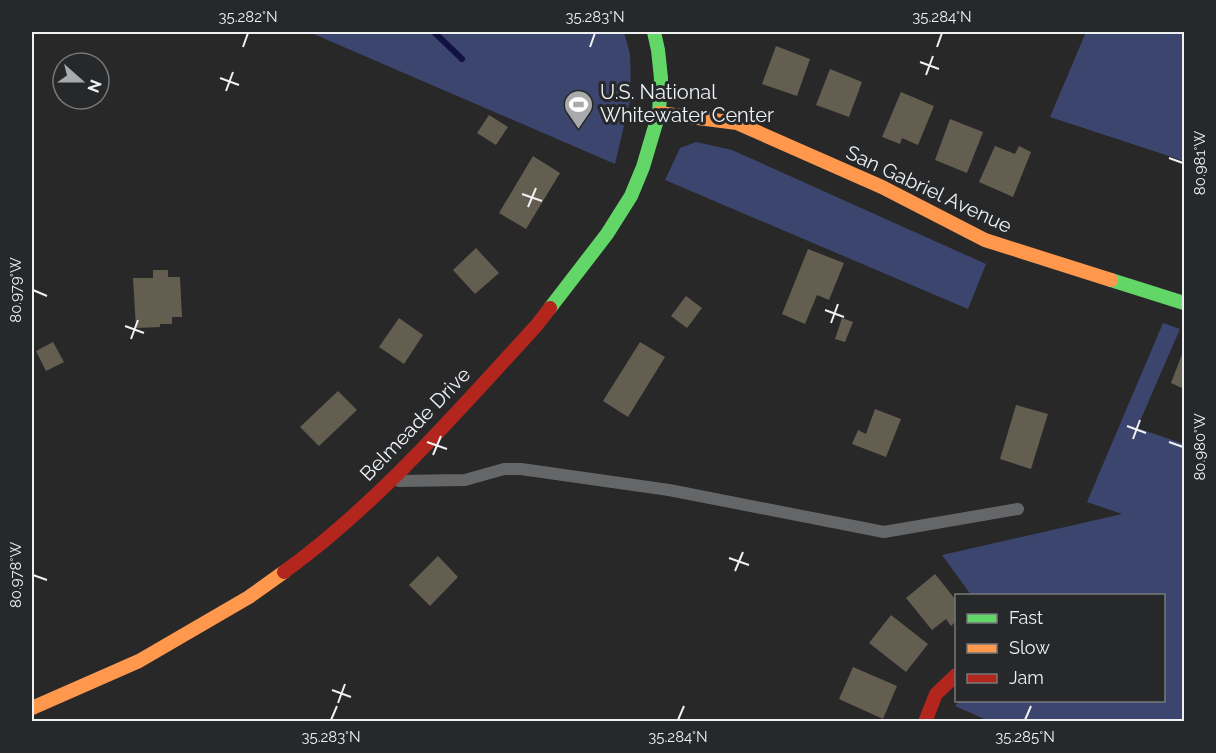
<svg xmlns="http://www.w3.org/2000/svg" width="1216" height="753" viewBox="0 0 1216 753" font-family="Raleway,sans-serif">
<style>
.green{fill:#3c456d}
.lines{fill:none;stroke-linecap:round;stroke-linejoin:round}
.stream{stroke:#111143;stroke-width:6}
.building{fill:#645e51}
.lane{stroke:#656667;stroke-width:12}
.fast{stroke:#63d668;stroke-width:14}
.slow{stroke:#ff974d;stroke-width:14}
.jam{stroke:#b3261e;stroke-width:14}
.ticks{fill:none;stroke:#eff0f2;stroke-width:2}
.labels{text-anchor:middle;dominant-baseline:central;stroke-width:6;stroke-linejoin:round;paint-order:stroke}
.poi-label{font-size:20px;fill:#eff0f2;stroke:#27282a;text-anchor:start}
.street-label{font-size:20px;fill:#eff0f2;stroke:#27282a}
.neatline{fill:none;stroke:#eff0f2;stroke-width:2}
.ticks-label{font-size:15px;text-anchor:middle;fill:#eff0f2}
</style>
<rect width="100%" height="100%" fill="#282829"/>
<g class="green">
<path d="M309 32H624L630 54 631 96 615 164Z"/>
<path d="M1086 32H1184V161L1050 117Z"/>
<path d="M696 142 732 150 986 264 968 309 665 180 680 148Z"/>
<path d="M1163 323 1180 329 1137 428 1184 444V721H989L955 706 960 700H1164V596L971 595 942 555 1122 514 1087 502Z"/>
</g>
<g class="lines">
<path class="stream" d="M434 32 462 59"/>
</g>
<g class="building">
<path d="M776 46 810 59 797 96 762 84Z"/>
<path d="M830 69 862 82 849 117 816 105Z"/>
<path d="M901 92 934 106 918 145 902 138 900 144 882 137Z"/>
<path d="M489 115 508 127 496 145 477 133Z"/>
<path d="M950 119 983 132 967 173 935 160Z"/>
<path d="M995 146 1015 154 1019 146 1031 152 1013 197 979 182Z"/>
<path d="M533 156 560 173 526 229 499 213Z"/>
<path d="M476 248 499 273 475 294 453 270Z"/>
<path d="M808 249 844 263 829 300 817 295 805 324 782 314Z"/>
<path d="M153 270H168V277H180L182 317H172V324H160V327L136 328 133 278H153Z"/>
<path d="M686 296 702 308 687 328 671 316Z"/>
<path d="M399 318 423 335 404 364 379 347Z"/>
<path d="M842 318 853 322 845 342 835 339Z"/>
<path d="M53 342 64 362 46 371 36 351Z"/>
<path d="M640 342 665 357 628 417 603 401Z"/>
<path d="M1184 349V389L1171 383Z"/>
<path d="M338 391 357 410 319 446 300 427Z"/>
<path d="M1016 405 1048 414 1031 469 1000 459Z"/>
<path d="M875 409 901 419 886 457 852 444 858 430 866 434Z"/>
<path d="M438 556 458 577 430 606 409 585Z"/>
<path d="M935 574 956 600V621L951 626 946 619 932 630 906 598Z"/>
<path d="M891 615 928 644 906 672 869 643Z"/>
<path d="M853 667 897 686 883 719 839 699Z"/>
</g>
<g class="lines">
<path class="lane" d="M399 481 465 480 504 469H521L669 490 884 532 1018 509"/>
<g class="fast">
<path d="M1111 280 1184 303"/>
<path d="M550 308 607 234 631 196 643 167 659 113 661 78 658 50 654 32"/>
</g>
<g class="slow">
<path d="M659 113 737 123 882 187 985 240 1111 280"/>
<path d="M32 708 139 661 249 597 284 572"/>
</g>
<g class="jam">
<path d="M284 572C379 503 457 412 536 326L550 308"/>
<path d="M925 722 936 694 956 675"/>
</g>
</g>
<path class="ticks" d="M243 47 248 33M590 47 595 33M937 47 942 33M920 62 939 69M926 75 933 56M220 78 239 85M226 91 233 72M1169 158 1183 163M522 194 542 201M528 207 536 188M33 290 47 296M825 310 844 317M831 323 838 304M125 326 144 333M131 339 138 320M1127 426 1146 433M1133 439 1140 420M427 442 447 449M1169 442 1183 447M433 455 441 436M729 558 749 565M735 571 743 552M33 575 47 580M332 690 351 697M338 703 345 684M331 720 337 706M678 720 684 706M1025 720 1031 706"/>
<defs>
<symbol id="stadium-pin" viewBox="-11 -11 22 30"><path d="M0 17L-7.5 6A9.5 9.5 0 1 1 7.5 6Z" fill="#a9aaac" stroke="#27282a"/><path d="M0-5a6.5 5 0 1 0 0 10a6.5 5 0 1 0 0-10ZM-3.5-1.8h7v3.6h-7Z" fill="#fff"/></symbol>
</defs>
<g fill-rule="evenodd">
<use href="#stadium-pin" x="562" y="88" width="33" height="45"/>
</g>
<g class="labels">
<g class="poi-label">
<text x="600" y="92">U.S. National<tspan x="600" dy="23">Whitewater Center</tspan></text>
</g>
<g class="street-label">
<text transform="translate(929 189) rotate(25)">San Gabriel Avenue</text>
<text transform="translate(415 424) rotate(-46)">Belmeade Drive</text>
</g>
</g>
<rect width="1216" height="753" fill="none" stroke="#27282a" stroke-width="66"/>
<rect x="955" y="594" width="210" height="108" fill="#27282a" stroke="#77787a" stroke-width="1.5"/>
<rect x="967" y="614" width="30" height="9" fill="#63d668" stroke="#77787a" stroke-width="1.5"/>
<text x="1009" y="624" font-size="18" fill="#eff0f2">Fast</text>
<rect x="967" y="644" width="30" height="9" fill="#ff974d" stroke="#77787a" stroke-width="1.5"/>
<text x="1009" y="654" font-size="18" fill="#eff0f2">Slow</text>
<rect x="967" y="674" width="30" height="9" fill="#b3261e" stroke="#77787a" stroke-width="1.5"/>
<text x="1009" y="684" font-size="18" fill="#eff0f2">Jam</text>
<g transform="translate(81 81) rotate(111)"><circle r="28" fill="#27282a" stroke="#77787a" stroke-width="1.5"/>
<path d="M0-4.5L10 22L0 15L-10 22Z" fill="#a9aaac"/>
<text y="-9" font-size="16" font-weight="bold" text-anchor="middle" fill="#eff0f2">N</text>
</g>
<rect x="33" y="33" width="1150" height="687" class="neatline"/>
<g class="ticks-label">
<text x="248" y="22">35.282°N</text>
<text x="595" y="22">35.283°N</text>
<text x="942" y="22">35.284°N</text>
<text transform="translate(1200 163) rotate(-90)" y="5">80.981°W</text>
<text transform="translate(16 290) rotate(-90)" y="5">80.979°W</text>
<text transform="translate(1200 447) rotate(-90)" y="5">80.980°W</text>
<text transform="translate(16 575) rotate(-90)" y="5">80.978°W</text>
<text x="331" y="742">35.283°N</text>
<text x="678" y="742">35.284°N</text>
<text x="1025" y="742">35.285°N</text>
</g>
</svg>
